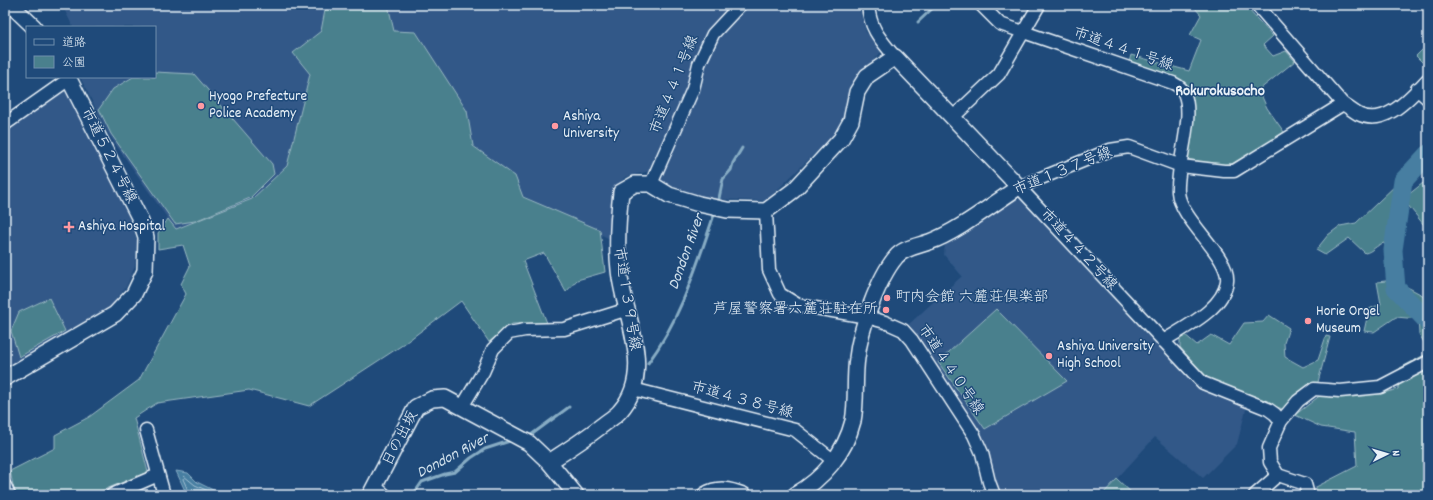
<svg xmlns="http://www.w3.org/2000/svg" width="1433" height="500" viewBox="0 0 1433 500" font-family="Dekko,'Klee One',sans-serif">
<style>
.built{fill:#315888}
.green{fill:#4a808d;stroke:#99b8c2}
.water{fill:#467ea1;stroke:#87acc4}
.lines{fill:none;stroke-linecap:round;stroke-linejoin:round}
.shore{stroke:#a7c3d5;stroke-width:1}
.stream{stroke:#87acc4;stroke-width:3}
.river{stroke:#467ea1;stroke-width:19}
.minor-casing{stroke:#e8f1f8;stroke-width:15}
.tertiary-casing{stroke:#e8f1f8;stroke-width:18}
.minor{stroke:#1f4a7a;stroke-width:12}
.tertiary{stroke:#1f4a7a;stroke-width:15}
.poi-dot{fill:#ff9aa2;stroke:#1f4a7a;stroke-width:1.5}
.labels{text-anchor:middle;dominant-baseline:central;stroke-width:3;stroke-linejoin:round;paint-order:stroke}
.street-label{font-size:15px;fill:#e8f1f8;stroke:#1f4a7a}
.poi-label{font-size:15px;fill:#e8f1f8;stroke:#1f4a7a;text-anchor:start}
.neighbourhood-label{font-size:16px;font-weight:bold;fill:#e8f1f8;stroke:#1f4a7a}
.water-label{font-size:16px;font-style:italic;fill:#d0e0eb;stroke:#1f4a7a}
</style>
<rect width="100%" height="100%" fill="#1f4a7a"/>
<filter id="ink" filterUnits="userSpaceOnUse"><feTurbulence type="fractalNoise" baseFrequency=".025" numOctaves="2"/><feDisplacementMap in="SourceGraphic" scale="8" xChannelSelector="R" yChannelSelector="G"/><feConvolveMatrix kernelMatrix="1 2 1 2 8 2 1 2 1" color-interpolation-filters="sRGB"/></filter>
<g filter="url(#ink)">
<g class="built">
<path d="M62 5H345L287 166 252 199 175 229 109 135 80 77H155V27H73Z"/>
<path d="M373 5H732L713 25 696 59 691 81 650 171 625 177 614 189 610 239 474 172Z"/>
<path d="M749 5H858L866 32 882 51 856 80 842 127 766 201 712 199 685 195 662 183 660 176 704 62 718 38Z"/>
<path d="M62 90 66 91 128 214 137 240 135 266 126 287 110 307 5 368V131Z"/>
<path d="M1020 199 1200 391 1204 388 1247 406 1237 444 1203 478 1155 437 1102 495 1000 494 981 433 909 324 962 276 944 255 945 244 1010 200Z"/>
</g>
<g class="green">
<path d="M326 5H388L394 31 416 32 467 111 473 146 515 176 523 197 600 230 605 272 577 280 566 292 544 253 523 261 547 323 512 324 489 342 461 301 401 346 309 406 249 390 157 403 134 418 148 472 91 495H15L10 471 55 448V435L89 417 139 380 186 294 181 284 190 266 183 245 158 249V233L168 219 176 229 252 199 287 166 310 74 293 53 321 31Z"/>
<path d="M1196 5H1244L1273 36 1263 45 1273 56 1286 51 1295 61 1259 90 1267 108 1284 132 1238 163 1220 165 1186 159V86L1129 62 1131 55 1189 71 1201 40 1190 35 1201 15 1195 8Z"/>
<path d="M1428 44V68L1416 56Z"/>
<path d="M155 72 194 74 272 164 274 174 250 198 195 221 175 224 111 134 99 109 113 89 133 77H155Z"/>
<path d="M1399 182 1390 255 1384 243C1376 245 1372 252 1365 253L1349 238 1325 255 1316 250 1328 235 1340 226 1356 223Z"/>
<path d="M1423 183 1428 190V230L1403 199Z"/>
<path d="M1394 280 1428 298V349L1419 334 1418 319 1396 317 1374 332 1364 331 1369 309 1381 304 1377 282Z"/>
<path d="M49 298 65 331 19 357 11 331 19 312Z"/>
<path d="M996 309 1067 381 985 429 938 362Z"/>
<path d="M1269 315 1289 328 1284 343 1285 357 1303 367 1318 360 1326 336 1330 337 1318 382 1285 410 1209 381 1180 347V339L1184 334 1197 345 1211 335 1229 345 1244 323 1263 322Z"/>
<path d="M1428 353V495H1317L1316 487 1357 466 1355 432 1321 427 1295 415 1322 394H1380L1398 389 1400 368Z"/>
<path d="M1117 479 1134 495H1102Z"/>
</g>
<path class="water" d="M176 471 188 473 197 482 223 495H187Z"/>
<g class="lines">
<path class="shore" d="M190 495 183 479 184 476 195 485 217 495"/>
<g class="stream">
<path d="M918 22 936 5"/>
<path d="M718 203 723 179 731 170 733 163 742 148"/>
<path d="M648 363C681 319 697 264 715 212"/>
<path d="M526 436 531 435 569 407"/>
<path d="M413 495 422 482 445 474 455 472 471 458 485 449 513 440"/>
</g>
<path class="river" d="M1428 154 1403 181 1393 250 1396 288 1428 322"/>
<defs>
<g id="minor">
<path d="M868 5C870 29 880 39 895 57"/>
<path d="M981 5 1000 24 1173 83C1177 85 1183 89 1184 93 1195 117 1176 165 1178 192 1180 220 1230 256 1227 281 1224 309 1185 327 1163 341"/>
<path d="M1257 5 1343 104"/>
<path d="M1417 89 1428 99"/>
<path d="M952 118 999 74 1039 5"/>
<path d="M5 124 69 79"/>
<path d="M651 184 693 89 699 64 713 34 740 5"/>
<path d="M766 211 769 270 780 294 798 305 867 317 885 322 903 330 912 340 974 435 982 453 989 482 994 495"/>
<path d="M633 389 795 430 834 461"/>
<path d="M462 407 483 372 493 349 509 333 525 330 564 329 628 309"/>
<path d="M1281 421 1275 414 1268 409 1203 383 1019 187 1110 150 1129 147 1181 166 1224 171H1234L1343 104C1348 107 1353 111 1358 114 1386 128 1411 96 1428 79"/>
<path d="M146 430 164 495"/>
<path d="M5 486 9 495"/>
<path d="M376 487 385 495"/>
<path d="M112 495 158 475"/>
<path d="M1255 495 1278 475"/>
<path d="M1308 495 1305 484 1278 475 1270 462 1269 448 1281 421 1298 401 1314 389 1340 391 1380 387 1428 362"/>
</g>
<g id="tertiary">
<path d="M11 5 34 27"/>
<path d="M5 378 115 314 134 294 145 271 146 237 140 219 68 77"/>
<path d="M549 462C568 450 586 438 604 424 609 420 616 416 620 411 656 371 623 314 619 270 616 244 618 218 621 192L635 184H651L669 195 699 204 727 210 766 211 794 190 841 139 851 121 857 92 867 76 895 57 1019 187C994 203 956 233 929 242 918 246 903 248 896 257 878 278 860 330 857 358 854 378 857 401 853 421 845 453 823 479 795 495"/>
<path d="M370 495 416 407 432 399 445 398 529 443 549 462 576 495"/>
<path d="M705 495C718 487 730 490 743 495"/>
</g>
</defs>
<use href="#minor" class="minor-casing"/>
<use href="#tertiary" class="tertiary-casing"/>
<use href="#minor" class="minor"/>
<use href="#tertiary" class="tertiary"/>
</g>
</g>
<g class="poi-dot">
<circle cx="201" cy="106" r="4"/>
<circle cx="555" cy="126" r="4"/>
<path d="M67 221h4v4h4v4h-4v4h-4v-4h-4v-4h4z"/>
<circle cx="887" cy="298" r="4"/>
<circle cx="886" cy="310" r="4"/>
<circle cx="1308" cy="321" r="4"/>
<circle cx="1049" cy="356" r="4"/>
</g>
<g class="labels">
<g class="street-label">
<text transform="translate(1123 50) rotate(19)">市道４４１号線</text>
<text transform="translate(675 85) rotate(-68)">市道４４１号線</text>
<text transform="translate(108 156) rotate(63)">市道５２４号線</text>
<text transform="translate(1063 172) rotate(-22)">市道１３７号線</text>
<text transform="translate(1078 250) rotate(47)">市道４４２号線</text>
<text transform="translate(626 299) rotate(81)">市道１３９号線</text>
<text transform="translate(950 370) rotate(56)">市道４４０号線</text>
<text transform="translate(742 401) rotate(15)">市道４３８号線</text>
<text transform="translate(401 439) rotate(-63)">日の出坂</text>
</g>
<g class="poi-label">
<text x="209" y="97">Hyogo Prefecture<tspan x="209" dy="17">Police Academy</tspan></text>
<text x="563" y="117">Ashiya<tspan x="563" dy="17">University</tspan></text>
<text x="78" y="227">Ashiya Hospital</text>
<text x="895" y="298">町内会館 六麓荘倶楽部</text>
<text x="878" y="310" text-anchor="end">芦屋警察署六麓荘駐在所</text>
<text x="1316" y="312">Horie Orgel<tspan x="1316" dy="17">Museum</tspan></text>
<text x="1057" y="347">Ashiya University<tspan x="1057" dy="17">High School</tspan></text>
</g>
<g class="neighbourhood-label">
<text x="1220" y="91">Rokurokusocho</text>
</g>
<g class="water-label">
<text transform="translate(687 252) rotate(-70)">Dondon River</text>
<text transform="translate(453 456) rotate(-28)">Dondon River</text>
</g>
</g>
<rect width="1433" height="500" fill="none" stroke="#1f4a7a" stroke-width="20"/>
<rect x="10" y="10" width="1413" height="480" fill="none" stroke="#e8f1f8" stroke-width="1.5" filter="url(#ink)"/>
<rect x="26" y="26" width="130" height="52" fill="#1f4a7a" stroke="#6f8dac"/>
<rect x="34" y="39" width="20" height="6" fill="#1f4a7a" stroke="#6f8dac"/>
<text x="62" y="46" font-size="12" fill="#e8f1f8">道路</text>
<rect x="34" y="56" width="20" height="12" fill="#4a808d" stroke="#6f8dac"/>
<text x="62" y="66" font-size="12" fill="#e8f1f8">公園</text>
<g transform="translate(1387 454) rotate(85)" stroke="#1f4a7a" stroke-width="3" paint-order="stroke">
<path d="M0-3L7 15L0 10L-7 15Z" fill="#e8f1f8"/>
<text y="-6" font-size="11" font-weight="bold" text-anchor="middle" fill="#e8f1f8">N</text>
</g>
</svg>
